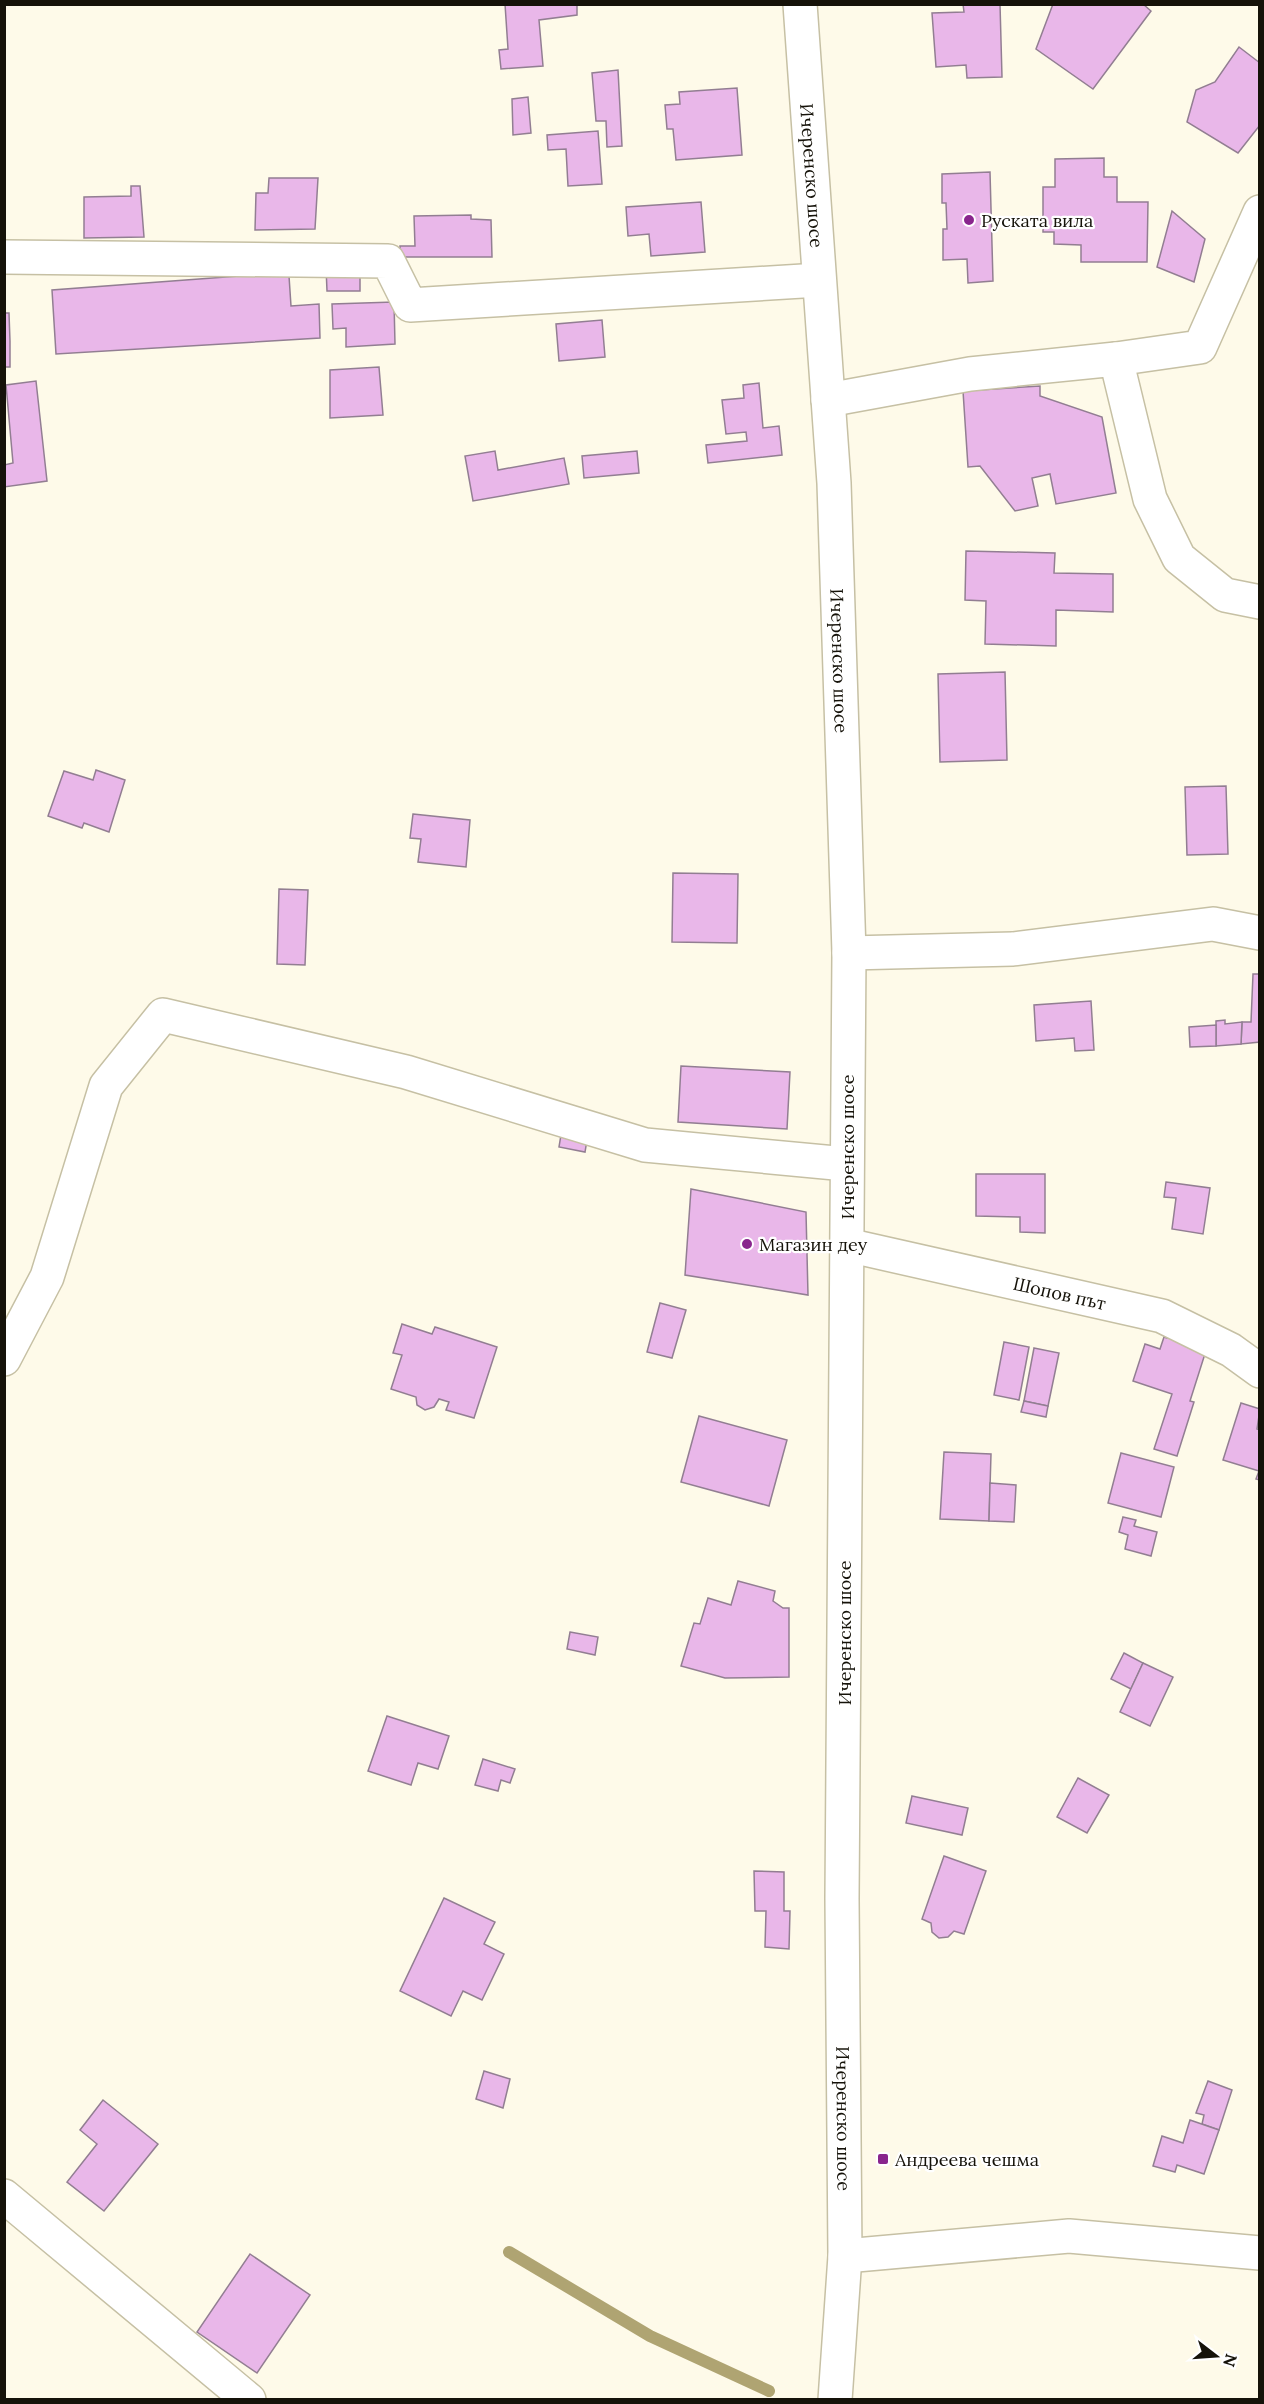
<svg xmlns="http://www.w3.org/2000/svg" width="1264" height="2404" viewBox="0 0 1264 2404" font-family="Lora,serif">
<style>
.lines{fill:none;stroke-linecap:round;stroke-linejoin:round}
.stream{stroke:#afa472;stroke-width:12}
.building{fill:#e9b7e9;stroke:#927e92;stroke-width:1.5}
.street-casing{stroke:#c6c0a4;stroke-width:36}
.secondary-casing{stroke:#c6c0a4;stroke-width:36}
.street{stroke:#fff;stroke-width:33}
.secondary{stroke:#fff;stroke-width:33}
.poi-dot{fill:#89258d;stroke:#fff;stroke-width:2}
.labels{text-anchor:middle;dominant-baseline:central;stroke-width:4.5;stroke-linejoin:round;paint-order:stroke}
.street-label{font-size:18px;fill:#151209;stroke:#fff}
.poi-label{font-size:18px;fill:#151209;stroke:#fff;text-anchor:start}
</style>
<rect width="100%" height="100%" fill="#fefae9"/>
<g class="lines">
<path class="stream" d="M509 2252 650 2336 769 2391"/>
</g>
<g class="building">
<path d="M505 4H577V15L539 20 543 66 501 69 499 50 508 49Z"/>
<path d="M963 4H1000L1002 77 967 78 966 65 936 67 932 13 964 12Z"/>
<path d="M1053 4H1143L1151 11 1093 89 1036 49Z"/>
<path d="M1239 47 1260 63V125L1238 153 1187 122 1196 90 1215 82Z"/>
<path d="M618 70 622 146 607 147 606 121H596L592 73Z"/>
<path d="M737 88 742 155 676 160 673 129H667L665 105 680 104 679 92Z"/>
<path d="M528 97 531 133 513 135 512 99Z"/>
<path d="M598 131 602 184 568 186 566 149 548 150 547 135Z"/>
<path d="M1104 158V177H1117V202H1148L1147 262H1081V245L1054 244V232H1043V187H1055V159Z"/>
<path d="M990 172 993 281 968 283 967 259 943 260V229H947L946 203H942V174Z"/>
<path d="M269 178H318L315 229 255 230 256 193H268Z"/>
<path d="M131 186H140L144 237 84 238V197L131 196Z"/>
<path d="M701 202 705 252 651 256 649 234 628 236 626 207Z"/>
<path d="M1172 211 1205 239 1194 282 1157 267Z"/>
<path d="M471 215V219L491 220 492 257H400V246H415L414 216Z"/>
<path d="M326 267H360V291H327Z"/>
<path d="M281 273 289 276 291 306 319 304 320 338 56 354 52 290Z"/>
<path d="M394 302 395 344 346 347V328L333 329 332 304Z"/>
<path d="M4 313H9L10 341V367H4Z"/>
<path d="M602 320 605 357 559 361 556 324Z"/>
<path d="M379 367 383 415 330 418V370Z"/>
<path d="M36 381 47 481 4 487V465L13 463 6 385Z"/>
<path d="M759 383 763 428 779 426 782 455 708 463 706 445 747 441 746 432 726 434 722 400 744 398 743 385Z"/>
<path d="M1040 386V396L1102 417 1116 493 1056 504 1050 474 1032 478 1038 506 1015 511 980 466 968 467 963 391Z"/>
<path d="M495 451 498 470 564 458 569 484 473 501 465 456Z"/>
<path d="M637 451 639 473 584 478 582 456Z"/>
<path d="M966 551 1055 553 1054 573 1113 574V612L1056 610V646L985 644 986 601 965 600Z"/>
<path d="M1005 672 1007 760 940 762 938 674Z"/>
<path d="M96 770 125 780 109 832 84 823 82 828 48 816 64 771 93 780Z"/>
<path d="M1226 786 1228 854 1187 855 1185 787Z"/>
<path d="M413 814 470 820 466 867 418 862 421 839 410 838Z"/>
<path d="M673 873 738 874 737 943 672 942Z"/>
<path d="M279 889 308 890 305 965 277 964Z"/>
<path d="M1253 974H1260V1042L1241 1044 1242 1022H1251Z"/>
<path d="M1091 1001 1094 1050 1075 1051 1074 1038 1036 1041 1034 1005Z"/>
<path d="M1225 1020V1024L1242 1022 1241 1044 1216 1046V1021Z"/>
<path d="M1216 1025V1046L1190 1047 1189 1027Z"/>
<path d="M681 1066 790 1072 787 1129 678 1122Z"/>
<path d="M563 1123 589 1128 585 1152 559 1147Z"/>
<path d="M976 1174H1045V1233L1020 1232V1217L976 1216Z"/>
<path d="M1166 1182 1210 1188 1203 1234 1172 1229 1176 1198 1164 1197Z"/>
<path d="M691 1189 806 1212 808 1295 685 1275Z"/>
<path d="M660 1303 686 1310 672 1358 647 1352Z"/>
<path d="M402 1324 432 1334 435 1327 497 1347 474 1418 446 1410 449 1402 439 1399 434 1407 425 1410 417 1405 416 1397 391 1389 402 1355 393 1353Z"/>
<path d="M1171 1326 1210 1338 1190 1401 1194 1402 1177 1456 1154 1449 1172 1394 1133 1381 1145 1344 1160 1349 1164 1337 1167 1338Z"/>
<path d="M1004 1342 1029 1347 1019 1400 994 1395Z"/>
<path d="M1034 1348 1059 1353 1048 1406 1024 1401Z"/>
<path d="M1024 1401 1048 1406 1046 1417 1021 1412Z"/>
<path d="M1241 1403 1260 1409 1257 1429 1260 1430V1480L1256 1479 1259 1471 1223 1460Z"/>
<path d="M699 1416 787 1440 769 1506 681 1482Z"/>
<path d="M944 1452 991 1454 989 1521 940 1519Z"/>
<path d="M1121 1453 1174 1467 1161 1517 1108 1503Z"/>
<path d="M990 1483 1016 1485 1014 1522 989 1521Z"/>
<path d="M1123 1517 1136 1520 1134 1526 1157 1532 1151 1556 1125 1549 1128 1535 1119 1532Z"/>
<path d="M738 1581 775 1591 773 1601 783 1608H789V1677L725 1678 681 1666 694 1623 700 1624 708 1598 731 1605Z"/>
<path d="M570 1632 598 1637 595 1655 567 1649Z"/>
<path d="M1124 1653 1143 1663 1131 1689 1111 1679Z"/>
<path d="M1143 1663 1173 1677 1150 1726 1120 1712Z"/>
<path d="M387 1716 449 1736 438 1769 418 1763 411 1785 368 1771Z"/>
<path d="M483 1759 515 1769 510 1783 501 1780 498 1791 475 1785Z"/>
<path d="M1078 1778 1109 1795 1087 1833 1057 1817Z"/>
<path d="M912 1796 968 1808 962 1835 906 1823Z"/>
<path d="M944 1856 986 1871 964 1934 954 1931 948 1937 939 1938 932 1932 931 1923 922 1919Z"/>
<path d="M754 1871 784 1872V1911H790L789 1949 765 1947 766 1911H755Z"/>
<path d="M444 1898 495 1922 484 1944 504 1954 482 2000 463 1991 451 2016 400 1991Z"/>
<path d="M484 2071 510 2079 503 2108 476 2099Z"/>
<path d="M1208 2081 1232 2090 1219 2130 1202 2124 1204 2115 1196 2113Z"/>
<path d="M103 2100 158 2144 104 2211 67 2182 97 2144 80 2130Z"/>
<path d="M1190 2120 1219 2130 1204 2174 1177 2165 1175 2172 1153 2166 1162 2136 1183 2143Z"/>
<path d="M250 2254 310 2295 257 2373 197 2332Z"/>
</g>
<g class="lines">
<defs>
<g id="street">
<path d="M4 257 388 261 410 305 819 280"/>
<path d="M1116 359 1200 347 1260 212"/>
<path d="M828 400 970 374 1116 359 1150 499 1179 558 1225 595 1260 602"/>
<path d="M849 953 1013 949 1213 924 1260 933"/>
<path id="s1" d="M847 1245 1162 1316 1231 1350 1260 1371"/>
<path d="M4 1359 47 1277 106 1086 163 1015 406 1072 645 1145 846 1164"/>
<path d="M4 2196 249 2400"/>
<path d="M845 2256 1069 2236 1260 2253"/>
</g>
<g id="secondary">
<path id="s2" d="M800 4 834 483 849 953 842 1899 845 2256 835 2400"/>
</g>
</defs>
<use href="#street" class="street-casing"/>
<use href="#secondary" class="secondary-casing"/>
<use href="#street" class="street"/>
<use href="#secondary" class="secondary"/>
</g>
<g class="poi-dot">
<circle cx="969" cy="220" r="6"/>
<circle cx="747" cy="1244" r="6"/>
<rect x="877" y="2153" width="12" height="12" rx="3"/>
</g>
<g class="labels">
<g class="street-label">
<text stroke="none"><textPath href="#s2" startOffset="172">Ичеренско шосе</textPath></text>
<text stroke="none"><textPath href="#s2" startOffset="658">Ичеренско шосе</textPath></text>
<text transform="translate(847 1147) rotate(-90)">Ичеренско шосе</text>
<text stroke="none"><textPath href="#s1" startOffset="218">Шопов път</textPath></text>
<text transform="translate(844 1633) rotate(-90)">Ичеренско шосе</text>
<text stroke="none"><textPath href="#s2" startOffset="2116">Ичеренско шосе</textPath></text>
</g>
<g class="poi-label">
<text x="981" y="220">Руската вила</text>
<text x="759" y="1244">Магазин деу</text>
<text x="895" y="2159">Андреева чешма</text>
</g>
</g>
<rect width="1264" height="2404" fill="none" stroke="#151209" stroke-width="12"/>
<g transform="translate(1216 2356) rotate(107)" stroke="#ffffff" stroke-width="4.5" paint-order="stroke">
<path d="M0-4.5L10 22L0 15L-10 22Z" fill="#151209"/>
<text y="-9" font-size="16" font-weight="bold" text-anchor="middle" fill="#151209">N</text>
</g>
</svg>
